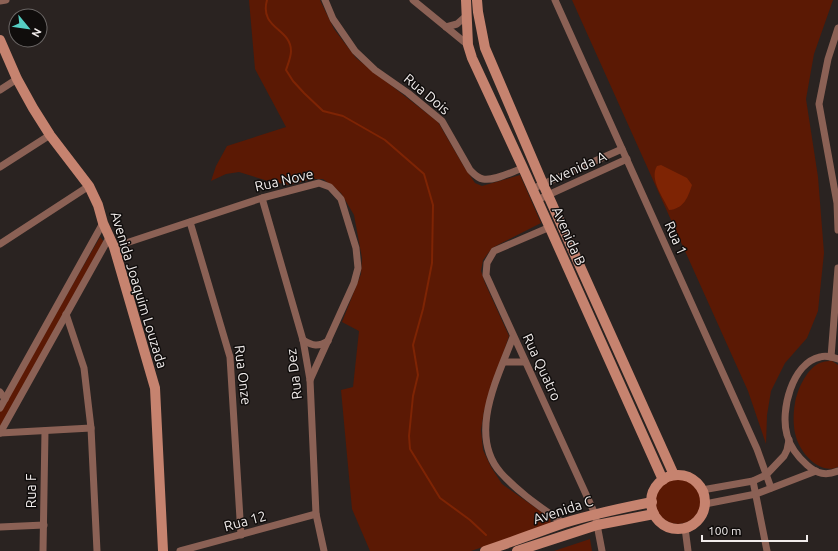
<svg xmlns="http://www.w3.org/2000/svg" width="838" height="551" viewBox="0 0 838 551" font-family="Ubuntu,sans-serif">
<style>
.green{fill:#5b1904}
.water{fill:#7e2404}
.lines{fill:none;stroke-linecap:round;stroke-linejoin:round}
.stream{stroke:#7e2404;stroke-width:2}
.street{stroke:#8b6155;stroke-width:7}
.secondary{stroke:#c6836f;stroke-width:10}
.labels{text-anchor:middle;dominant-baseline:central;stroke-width:3;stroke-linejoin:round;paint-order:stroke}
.street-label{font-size:14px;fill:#f1eceb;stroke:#100d0c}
</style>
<rect width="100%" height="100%" fill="#2a2321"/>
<g class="green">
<path d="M249 0H320L334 29 356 58 438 122 463 165 475 183 482 186 520 175 541 223 492 248 483 260 481 271 485 283 509 336 484 411 481 430 483 450 491 467 502 484 550 518 551 524 471 551H370L352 509 341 390 353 387 359 331 342 322 361 274 362 258 354 215 341 193 323 179H312L290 185 268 181 239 172 226 174 211 181 216 166 227 146 286 127 255 69Z"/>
<path d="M572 0H833L814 54 806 99 818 177 824 253 818 311 807 338 785 363 771 391 767 415 766 444 748 391Z"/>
<path d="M100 237 104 242 0 428V411Z"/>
<path d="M832 361 838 365V467C820 475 801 454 796 437 793 427 793 413 795 403 797 390 808 365 823 362 825 361 829 361 832 361Z"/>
<circle cx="678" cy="501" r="23"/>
<path d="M590 539 592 551H554Z"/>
</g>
<path class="water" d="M661 165 687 178 692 185C688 197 684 209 669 210 663 197 649 179 657 166Z"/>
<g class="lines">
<path class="stream" d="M267 0C259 29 291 28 291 51 291 57 288 64 286 70L293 81 304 93 323 111 343 116 385 140 424 174 433 205 432 263 423 309 413 345 418 375 413 396 409 436 410 449 440 498 470 520 486 535"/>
<g class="street">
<path d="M325 0 333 19 355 51 375 70 408 93 442 121 470 170C474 174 477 178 483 179 495 181 511 172 523 168"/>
<path d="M413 0 468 45"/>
<path d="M555 0 757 449 771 488"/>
<path d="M0 1 6 0"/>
<path d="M446 27 457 24 466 16"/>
<path d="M838 28 828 59 819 104 837 203 838 230"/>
<path d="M0 90 17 79"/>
<path d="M0 167 50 135"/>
<path d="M532 189 622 149"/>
<path d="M262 198 303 340 310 380 316 514 324 551"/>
<path d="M537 200 627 159"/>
<path d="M190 222 230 357 241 535"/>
<path d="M550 227 494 251 487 263 486 275 595 514 602 551"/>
<path d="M0 244 89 186"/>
<path d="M114 247 262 198 319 183 330 187 341 199 356 248 358 268 354 283 310 380"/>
<path d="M66 314 84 368 91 428 97 551"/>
<path d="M513 337C498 377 467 435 501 473 519 493 542 508 563 523"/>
<path d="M303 340C313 346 318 347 328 341"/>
<path d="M831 357 838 268"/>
<path d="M838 359C832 357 826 355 820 357 792 363 780 411 787 435 790 447 798 457 807 465 817 474 826 476 838 471"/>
<path d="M504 362H525"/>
<path d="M0 392 5 399"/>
<path d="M0 408 103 223"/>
<path d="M0 433 110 236"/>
<path d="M0 433 91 428"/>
<path d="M753 481 767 551"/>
<path d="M702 490 753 481 766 475 784 456 787 450 789 440"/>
<path d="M705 504 756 494 816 471"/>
<path d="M0 527 44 525"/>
<path d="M685 528 688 551"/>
<path d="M43 551 45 431"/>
<path d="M180 551 316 514"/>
</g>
<g class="secondary">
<path d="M466 0 468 45 472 58 523 168 663 480"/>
<path d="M477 0 478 12 485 48 543 184 674 475"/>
<path d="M0 40 17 79 33 108 50 135 89 186 98 205 103 223 114 247 155 388 163 551"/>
<circle cx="678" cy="502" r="27"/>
<path d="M485 551C512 542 538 532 564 523 593 514 622 508 652 502"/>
<path d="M517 551 597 525 654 514"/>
</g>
</g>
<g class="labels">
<g class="street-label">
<text transform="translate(427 94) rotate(40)">Rua Dois</text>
<text transform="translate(577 168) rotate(-24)">Avenida A</text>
<text transform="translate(284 180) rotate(-13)">Rua Nove</text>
<text transform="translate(569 236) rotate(66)">Avenida B</text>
<text transform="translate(676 238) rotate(66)">Rua 1</text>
<text transform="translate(139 290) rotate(73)">Avenida Joaquim Louzada</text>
<text transform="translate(542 367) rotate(65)">Rua Quatro</text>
<text transform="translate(294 374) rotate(-97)">Rua Dez</text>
<text transform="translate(243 375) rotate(83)">Rua Onze</text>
<text transform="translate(31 491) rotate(-90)">Rua F</text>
<text transform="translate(563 510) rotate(-18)">Avenida C</text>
<text transform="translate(245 521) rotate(-15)">Rua 12</text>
</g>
</g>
<g transform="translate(28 28) rotate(119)"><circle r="19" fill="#100d0c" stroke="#6a6665"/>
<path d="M0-3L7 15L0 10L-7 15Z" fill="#56cec3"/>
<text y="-6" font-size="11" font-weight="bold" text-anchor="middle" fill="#f1eceb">N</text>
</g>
<path d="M702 535v6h105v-6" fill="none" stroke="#f1eceb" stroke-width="2"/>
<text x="708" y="535" font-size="12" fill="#f1eceb" stroke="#100d0c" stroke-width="3" paint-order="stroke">100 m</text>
</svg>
